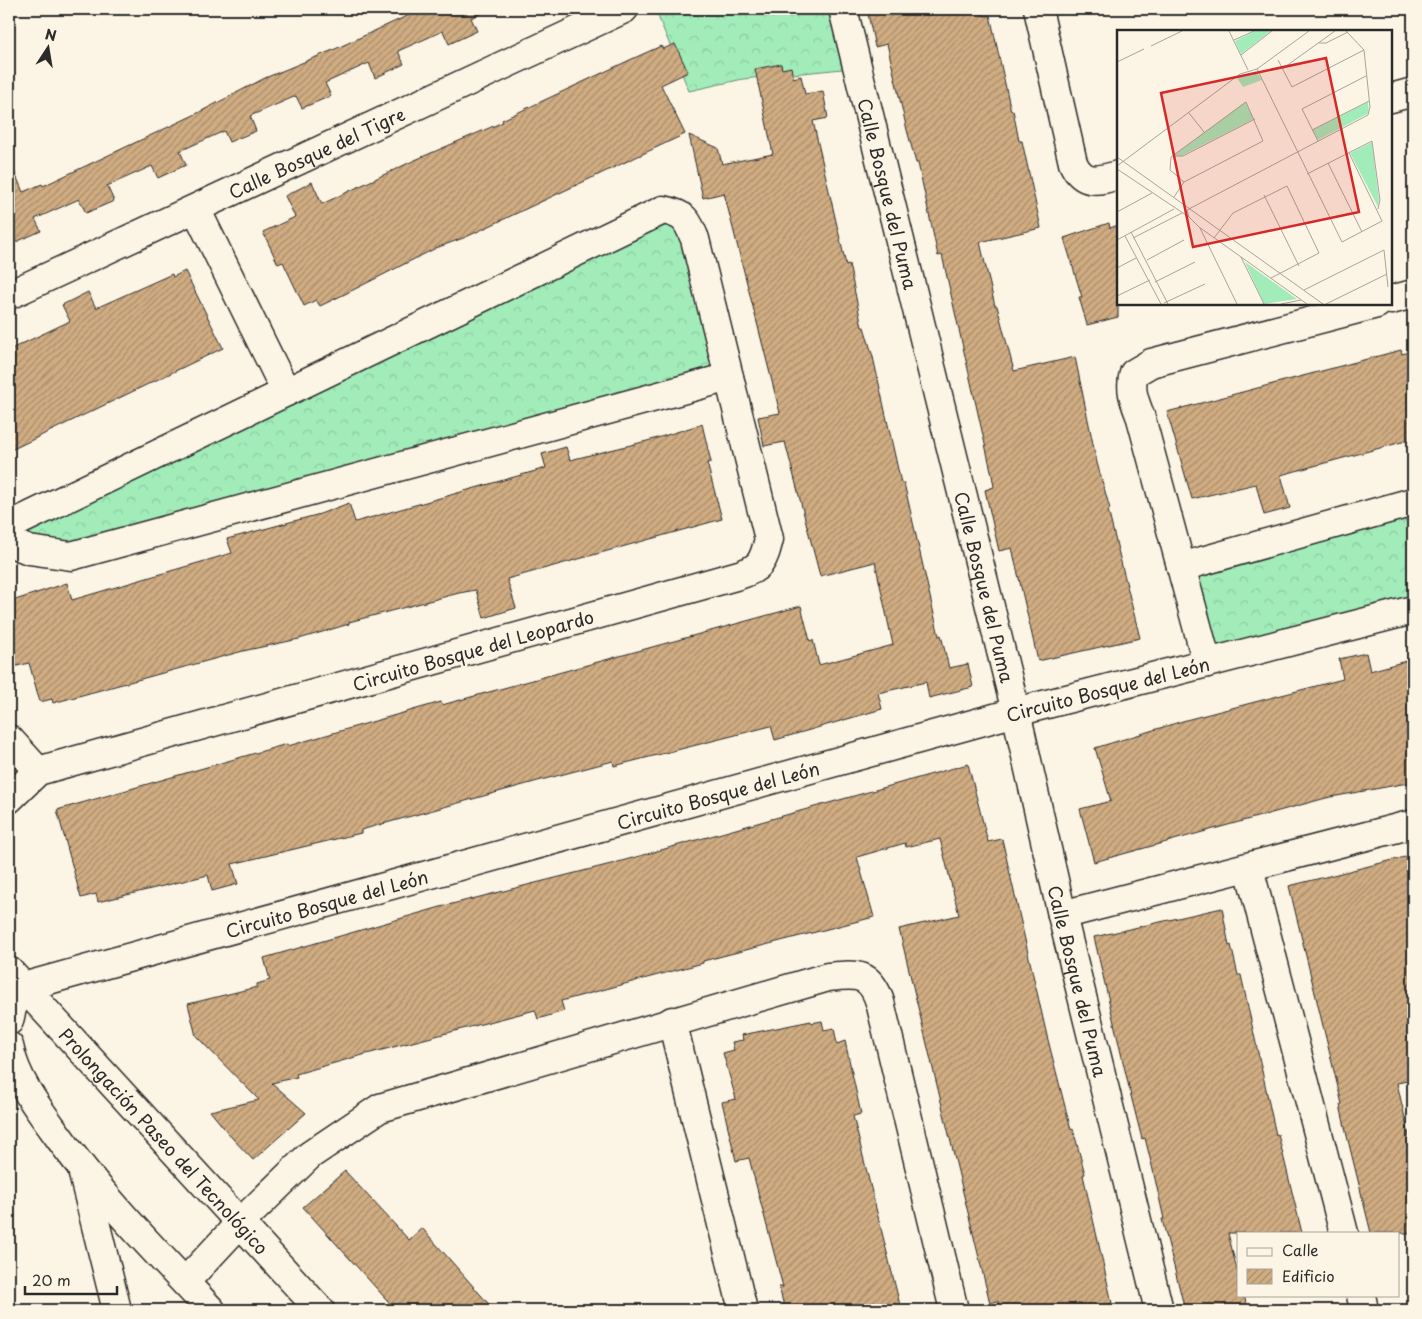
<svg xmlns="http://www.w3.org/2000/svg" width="1422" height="1319" viewBox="0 0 1422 1319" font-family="'Playpen Sans',sans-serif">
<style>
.forest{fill:url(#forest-crowns);stroke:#668c72}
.building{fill:url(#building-hatch);stroke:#2b2b2b}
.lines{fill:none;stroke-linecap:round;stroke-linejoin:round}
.street-casing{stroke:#2b2b2b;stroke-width:31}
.secondary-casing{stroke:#2b2b2b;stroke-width:31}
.street{stroke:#fcf5e5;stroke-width:28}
.secondary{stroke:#fcf5e5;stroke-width:28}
.labels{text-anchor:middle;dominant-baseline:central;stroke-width:5;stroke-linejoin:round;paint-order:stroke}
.street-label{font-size:18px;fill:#2b2b2b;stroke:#fcf5e5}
.inset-road{fill:none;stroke:#a8a49b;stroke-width:1}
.view{fill:#d62828;fill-opacity:0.15;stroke:#d62828;stroke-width:2.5}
.inset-edge{fill:none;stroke:#2b2b2b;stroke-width:2.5}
</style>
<defs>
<pattern id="forest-crowns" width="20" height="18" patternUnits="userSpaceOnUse" patternTransform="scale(1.25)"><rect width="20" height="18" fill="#a2ecba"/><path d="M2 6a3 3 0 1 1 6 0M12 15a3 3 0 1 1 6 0" fill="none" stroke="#8ccba0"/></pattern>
<pattern id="building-hatch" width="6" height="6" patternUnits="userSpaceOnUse" patternTransform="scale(1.25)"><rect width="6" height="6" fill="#d0ac82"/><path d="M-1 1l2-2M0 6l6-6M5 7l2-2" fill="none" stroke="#a98c6b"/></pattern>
</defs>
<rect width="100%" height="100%" fill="#fcf5e5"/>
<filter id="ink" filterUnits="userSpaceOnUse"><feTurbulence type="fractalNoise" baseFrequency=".02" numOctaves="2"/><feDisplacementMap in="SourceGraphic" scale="10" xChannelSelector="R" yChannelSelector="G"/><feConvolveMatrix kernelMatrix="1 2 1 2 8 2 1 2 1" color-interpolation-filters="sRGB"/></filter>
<g filter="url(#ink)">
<g class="forest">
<path d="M655 9H834L852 68 743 79 689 91Z"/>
<path d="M673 217 724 371 53 552 9 535Z"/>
<path d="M1413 507V607L1208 660 1182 568Z"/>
</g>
<g class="building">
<path d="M422 9H491L471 18 477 31 449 44 443 31 398 51 404 64 375 78 369 63 325 83 331 96 302 108 296 96 250 116 256 131 229 142 224 131 180 151 186 165 158 178 152 166 107 186 114 201 86 213 79 199 35 219 41 231 9 245V159L23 192 42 184 43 186 194 115 265 78 333 50Z"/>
<path d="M867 9H924L925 15 960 9H982L984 16 990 15 1011 111 1013 110 1019 141H1022L1041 228 980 242 995 306H997L1014 371 1075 357 1097 463 1110 509 1108 510 1140 638 1038 661 1012 548 999 551 985 490 994 487 992 475 942 255 938 256 918 163H916L907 130 887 44 875 47Z"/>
<path d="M675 44 688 72 661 85 685 134 466 237 436 248 349 292 320 306 316 300 304 306 283 262 278 264 263 232 295 217 285 196 312 182 322 204 415 160 503 122 502 120 632 59 661 46 663 49Z"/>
<path d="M781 64 782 69 791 67 793 78 801 76 805 94 823 91 828 118 813 121 846 265 849 264 862 327H864L873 357 901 483H904L939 636 941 635 949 668 968 664 973 687 929 698 926 682 878 693 882 709 775 740 771 726 614 766 613 761 545 779 361 830V833L232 864 238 884 212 891 208 875 98 902 96 894 81 898 57 810 287 744 288 746 441 702 442 705 801 606 810 641 813 640 819 665 893 645 875 562 820 576 785 442 764 446 758 417 780 413 724 193 703 198 689 135 718 148 722 164 773 154 755 69Z"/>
<path d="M1109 223 1110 228 1118 225V317L1087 325 1079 297H1082L1064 238Z"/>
<path d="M185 271 223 348 9 451V350L70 321 62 305 88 292 96 308 172 274 173 277Z"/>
<path d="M1401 350 1402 354 1413 351V439L1281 475 1290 508 1264 515 1256 484 1192 499 1167 412Z"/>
<path d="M702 424 711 462 707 463 722 519 507 579 516 608 484 618 476 590 459 593 349 622V624L299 639 243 651 53 703 52 699 40 702 29 663 9 668V602L67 583 72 600 232 553 227 539 320 514 349 503 355 522 546 468 542 454 566 447 570 460 651 440Z"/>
<path d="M1366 653 1370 671 1413 659V782L1326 798 1094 862 1080 809 1111 801 1095 748 1186 720 1343 679 1339 659Z"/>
<path d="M968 764 988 842 1002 839 1047 1036 1071 1130 1073 1129 1085 1174 1083 1175 1112 1303 1082 1310H1000L998 1301 990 1303 899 929 959 915 940 839 906 847 905 843 857 857 874 917 703 961V963L561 1001 564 1011 538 1019 535 1010 359 1056 296 1074 297 1077 272 1083 306 1113 253 1160 233 1139 210 1111 259 1100 196 1036 188 1004 257 987V984L270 980 264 958 444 906 611 864Z"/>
<path d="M1413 855V1080L1397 1083 1413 1153V1233H1371L1347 1136 1340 1105 1342 1104 1289 886Z"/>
<path d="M1222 908 1229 946 1231 945 1238 975H1241L1276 1135 1278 1134 1302 1233H1228L1238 1274V1295H1244L1248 1310H1185L1162 1219H1164L1153 1170 1145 1138 1142 1139 1131 1096 1094 937Z"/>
<path d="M811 1021V1023L822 1021 824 1030 834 1028 837 1044 845 1041 861 1114 853 1116 900 1305 879 1310H785L779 1287H783L749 1158 736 1161 722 1102 736 1099 723 1053 734 1050 732 1042 743 1040 742 1035Z"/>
<path d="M345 1171 409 1240 422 1228 494 1310H396L303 1207Z"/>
</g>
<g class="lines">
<defs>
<g id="street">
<path id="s1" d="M843 9 1016 712 1062 915 1159 1310"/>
<path d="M1038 9 1073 163C1083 185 1098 181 1118 175"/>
<path d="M1391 98 1413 92"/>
<path d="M196 209 286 392"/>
<path id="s2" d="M9 295 624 9"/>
<path d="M1391 300 1413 294"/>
<path d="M9 526 663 210C685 214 687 220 695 239L769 539C763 562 761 568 739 575L38 771 9 799"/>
<path d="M9 542 29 550 71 556 729 377"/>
<path d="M1181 567 1413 502"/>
<path d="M1207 663 1141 418C1135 402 1129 390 1134 373L1151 363 1377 304"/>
<path d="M9 739 38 771"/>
<path d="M1249 868 1344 1233"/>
<path d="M1062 915 1413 824"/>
<path id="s3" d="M9 1021 12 1008 23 987 1016 712 1413 610"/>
<path d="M672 1021 743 1310"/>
<path d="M9 1046C15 1077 34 1103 53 1129 99 1194 156 1252 211 1310"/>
<path d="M83 1174 117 1310"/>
<path d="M185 1282 240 1223 310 1155 380 1108 828 977C857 974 870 972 880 1002L954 1310"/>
<path d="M1361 1295 1364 1310"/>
</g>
<g id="secondary">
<path id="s4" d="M9 971 320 1310"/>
</g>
</defs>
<use href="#street" class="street-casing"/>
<use href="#secondary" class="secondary-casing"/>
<use href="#street" class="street"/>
<use href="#secondary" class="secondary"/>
</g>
</g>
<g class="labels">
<g class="street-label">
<text stroke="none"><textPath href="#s2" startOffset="339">Calle Bosque del Tigre</textPath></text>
<text stroke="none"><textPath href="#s1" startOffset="190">Calle Bosque del Puma</textPath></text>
<text stroke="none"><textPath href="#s1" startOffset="595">Calle Bosque del Puma</textPath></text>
<text transform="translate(473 650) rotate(-16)">Circuito Bosque del Leopardo</text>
<text stroke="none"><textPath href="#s3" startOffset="1162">Circuito Bosque del León</textPath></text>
<text stroke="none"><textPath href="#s3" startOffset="758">Circuito Bosque del León</textPath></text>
<text stroke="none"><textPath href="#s3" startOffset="352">Circuito Bosque del León</textPath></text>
<text stroke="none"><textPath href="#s1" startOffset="1000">Calle Bosque del Puma</textPath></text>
<text stroke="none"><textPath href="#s4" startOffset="230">Prolongación Paseo del Tecnológico</textPath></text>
</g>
</g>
<g transform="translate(1117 30)">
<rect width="275" height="275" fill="#fcf5e5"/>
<path d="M138 1H154L124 24 118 11ZM139 41 145 50 126 57 120 48ZM128 72 137 89 64 126 57 125ZM251 72 252 83 201 110 195 100ZM255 112 262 170 261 177 233 123ZM128 232 180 269 147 274Z" fill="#a2ecba"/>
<path class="inset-road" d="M112 1 131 40M117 10 137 1M202 13H209L231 2M34 16 65 1M124 25 155 1M161 30 175 57 247 20M0 32 27 19M140 39 225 212 265 191 232 123M165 39 218 1M72 83 87 102M195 100 252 71M201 111 185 79 249 46M56 126H66L138 89M0 127 206 274M211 133 245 202M0 136 123 44 140 39 192 1M0 139 72 187M190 144 255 111 263 170 261 179M147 165 182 236M57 167 67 152 146 111 129 72 54 127 53 140 67 152M0 182 35 163M83 198 120 274M14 202 51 274M8 206 44 274M16 208 65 183M97 208 116 183 170 156 202 223 154 248M0 210 57 179M124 227 147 274M30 230 67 210M0 238 19 228M38 252 78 232M187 260 267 220 271 257M0 266 33 250M47 273 88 254M164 274 184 270M190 274 82 197 72 187 70 180 251 85 253 77 247 20 229 1M209 274 270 244"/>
<path class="view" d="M209 28 242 182 76 217 44 63Z"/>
<rect width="275" height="275" class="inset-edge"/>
</g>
<rect width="1422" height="1319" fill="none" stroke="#fcf5e5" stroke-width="30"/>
<rect x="15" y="15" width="1392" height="1289" fill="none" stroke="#2b2b2b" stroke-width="2" filter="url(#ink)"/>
<rect x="1237" y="1232" width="162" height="65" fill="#fcf5e5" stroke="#a8a49b"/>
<rect x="1247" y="1248" width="25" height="8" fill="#fcf5e5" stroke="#a8a49b"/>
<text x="1282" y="1256" font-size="15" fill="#2b2b2b">Calle</text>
<rect x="1247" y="1269" width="25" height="15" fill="url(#building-hatch)" stroke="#a8a49b"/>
<text x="1282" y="1282" font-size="15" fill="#2b2b2b">Edificio</text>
<g transform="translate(48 48) rotate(12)" stroke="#fcf5e5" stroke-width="4" paint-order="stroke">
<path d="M0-4L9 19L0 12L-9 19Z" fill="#2b2b2b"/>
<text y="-8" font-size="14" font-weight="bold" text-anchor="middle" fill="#2b2b2b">N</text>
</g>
<path d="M25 1286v8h92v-8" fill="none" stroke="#2b2b2b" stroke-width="2.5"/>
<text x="32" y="1286" font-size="15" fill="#2b2b2b" stroke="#fcf5e5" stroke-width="4" paint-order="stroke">20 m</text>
</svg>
